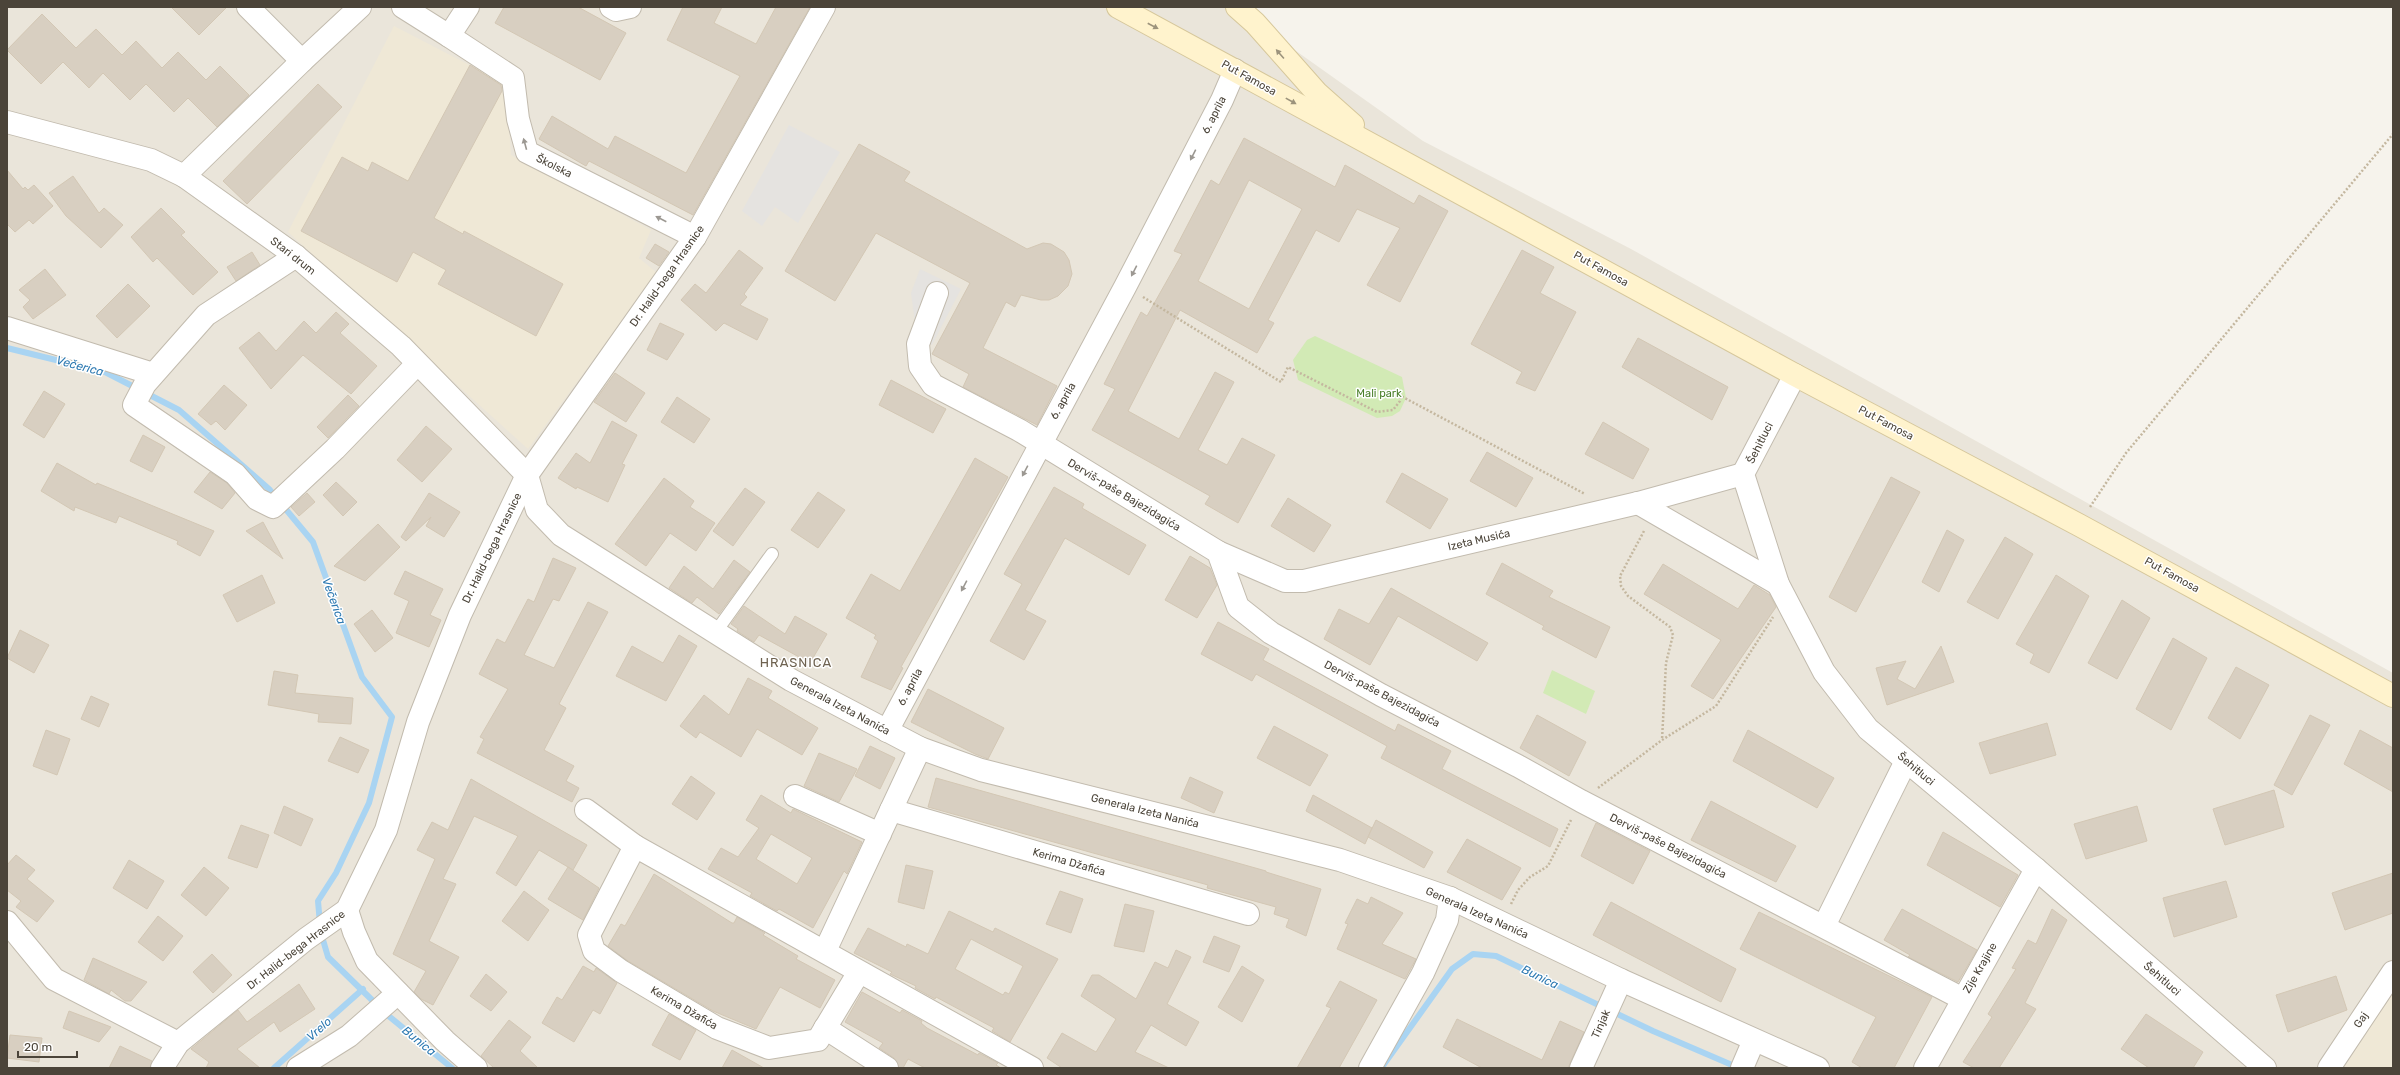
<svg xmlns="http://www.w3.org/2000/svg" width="2400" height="1075" viewBox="0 0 2400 1075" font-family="Rubik,sans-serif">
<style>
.residential{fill:#eae5da}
.education{fill:#efe8d6}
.green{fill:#d2eab5}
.parking{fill:#e5e3e0}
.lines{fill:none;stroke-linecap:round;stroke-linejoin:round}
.stream{stroke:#a9d4f2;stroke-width:6}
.building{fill:#d8cfc1;stroke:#d3c7b4;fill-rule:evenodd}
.service-casing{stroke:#c2bbae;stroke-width:14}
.minor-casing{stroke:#c2bbae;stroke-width:24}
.secondary-casing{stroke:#d6c79b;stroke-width:24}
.path{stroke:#c4b79f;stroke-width:2.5;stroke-dasharray:2 2;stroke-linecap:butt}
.service{stroke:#fff;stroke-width:12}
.minor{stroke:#fff;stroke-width:22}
.secondary{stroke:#fff3cd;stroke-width:22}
.oneway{fill:#9c937c}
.oneway2{fill:#9c9892}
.labels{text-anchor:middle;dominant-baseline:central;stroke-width:3;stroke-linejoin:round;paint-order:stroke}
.street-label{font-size:11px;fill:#4b4439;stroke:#fff}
.park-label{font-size:11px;fill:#4a7f2a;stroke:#fff}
.water-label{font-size:12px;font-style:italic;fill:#2e7ab2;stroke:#fff}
.quarter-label{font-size:13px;letter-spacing:1px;fill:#6e6250;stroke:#fff}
</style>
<rect width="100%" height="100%" fill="#f6f3ec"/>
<path class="residential" d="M7 7H1234L1423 141 1631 249 2393 673V1068H7Z"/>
<g class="education">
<path d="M394 26 506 84 511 155 651 230 639 258 657 273 528 449 288 232Z"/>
<path d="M2393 987V1068H2344Z"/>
</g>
<g class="green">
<path d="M1315 336 1402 377 1406 398 1400 411 1392 416 1377 418 1298 380 1293 360 1307 340Z"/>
<path d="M1552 670 1595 691 1586 714 1543 693Z"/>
</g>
<g class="parking">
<path d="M789 125 840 152 798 223 775 207 762 226 742 211Z"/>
<path d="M920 269 961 289 932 345 918 337 914 316 911 293Z"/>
</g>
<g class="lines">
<g class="stream">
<path d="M7 348 105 372 179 410 269 489 313 542 362 677 392 717 369 803 336 873 318 901 320 924"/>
<path d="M321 933 328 957 373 1001"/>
<path d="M385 1013 452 1068"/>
<path d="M1382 1067 1452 969 1473 954 1496 956 1653 1031 1739 1068"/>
<path d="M274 1068 363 989"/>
</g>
</g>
<g class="building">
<path d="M171 7H227L199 35Z"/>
<path d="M504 7H578L626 33 600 80 495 23Z"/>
<path d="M683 7H722L714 23 756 44 776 7H810L693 215 589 161 586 166 539 139 552 116 608 149 615 136 686 173 740 76 667 40Z"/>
<path d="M42 14 76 48 96 29 122 55 136 41 162 68 178 52 206 80 220 66 249 95 217 127 188 98 174 112 146 84 130 100 103 73 89 88 63 62 41 84 7 50Z"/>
<path d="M470 65 501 85 502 91 434 218 463 234 464 231 563 284 536 336 438 284 446 270 413 252 397 282 301 231 342 157 368 171 372 162 408 181Z"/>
<path d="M318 84 342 107 247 204 223 181Z"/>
<path d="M1244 138 1335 187 1345 165 1414 204 1419 195 1448 211 1400 302 1367 285 1400 228 1357 209 1339 242 1316 230 1268 320 1274 323 1257 353 1180 310 1128 411 1179 439 1215 372 1234 382 1198 450 1227 465 1242 438 1275 455 1238 523 1205 504 1210 496 1092 430 1115 389 1104 384 1141 312 1147 316 1182 254 1174 251 1211 180 1219 185ZM1249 180 1302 209 1249 309 1198 281Z"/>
<path d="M859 144 910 172 904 181 1027 249 1043 243 1051 244 1064 252 1069 260 1072 274 1068 286 1058 296 1049 300H1041L1021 295 1015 307 1006 302 983 348 1057 386 1037 425 963 387 969 374 932 354 970 283 876 233 835 301 785 271Z"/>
<path d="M7 170 23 189 25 187 28 190 34 185 53 206 33 224 29 220 15 232 7 224Z"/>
<path d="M73 176 99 213 104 208 123 225 101 248 66 216 49 193Z"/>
<path d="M161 208 185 232 181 235 218 272 193 295 157 258 153 262 131 237Z"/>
<path d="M655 244 669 252 659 266 646 258Z"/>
<path d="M739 250 763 268 744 294 747 297 740 305 768 319 757 340 724 323 716 331 681 300 695 284 706 293Z"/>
<path d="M1522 250 1554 267 1540 293 1576 312 1535 391 1516 383 1522 372 1471 344Z"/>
<path d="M252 252 260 265 236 281 227 267Z"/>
<path d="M45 269 66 295 33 319 23 307 30 300 19 290Z"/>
<path d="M128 284 150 306 117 338 96 316Z"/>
<path d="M336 312 349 324 340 333 377 366 351 394 303 355 271 389 239 348 259 332 276 351 304 321 316 333Z"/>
<path d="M660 323 684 334 667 360 647 350Z"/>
<path d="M1638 338 1728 387 1712 420 1622 367Z"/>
<path d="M615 373 645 393 626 422 594 402Z"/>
<path d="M891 380 946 409 933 433 879 405Z"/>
<path d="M224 385 247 405 225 430 216 421 211 425 198 414Z"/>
<path d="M44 391 65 404 44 438 23 425Z"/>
<path d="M348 395 359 406 328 438 317 427Z"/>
<path d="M677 397 710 419 694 443 661 422Z"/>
<path d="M612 421 637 435 622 464 625 465 608 502 577 487 576 489 558 478 576 453 590 463Z"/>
<path d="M1603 422 1649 449 1633 479 1585 454Z"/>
<path d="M426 426 452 449 422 482 397 460Z"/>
<path d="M143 435 165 447 152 472 130 461Z"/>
<path d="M1487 452 1533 478 1516 507 1470 481Z"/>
<path d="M975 458 1008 477 901 667 903 668 891 690 861 677 878 641 874 638 876 635 846 618 871 574 900 591Z"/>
<path d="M57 463 96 485 97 483 214 531 200 556 177 544 178 541 119 516 116 523 75 507 74 511 41 491Z"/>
<path d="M210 472 227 483 235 493 222 509 194 492Z"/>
<path d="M1402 473 1448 499 1430 529 1386 502Z"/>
<path d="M1891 477 1920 492 1856 612 1829 597Z"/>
<path d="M664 478 694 501 690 507 715 523 696 551 670 533 646 566 615 544Z"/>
<path d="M336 482 357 502 343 516 323 495Z"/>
<path d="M1054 487 1084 504 1082 508 1146 545 1129 575 1065 538 1025 610 1046 621 1024 660 990 641 1022 584 1004 574Z"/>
<path d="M745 488 765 502 733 546 713 531Z"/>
<path d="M818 492 845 510 818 548 791 530Z"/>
<path d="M307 493 315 502 299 516 291 507Z"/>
<path d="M429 493 460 512 444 537 426 526 431 517 406 541 401 537Z"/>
<path d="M1288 498 1331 525 1314 552 1271 526Z"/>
<path d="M263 522 283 559 246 531Z"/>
<path d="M378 524 400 547 365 581 334 566Z"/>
<path d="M1947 530 1964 540 1939 592 1922 582Z"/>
<path d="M2005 537 2033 554 1998 619 1967 602Z"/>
<path d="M1190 556 1210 568 1217 585 1197 618 1165 600Z"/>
<path d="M553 558 576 568 559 601 553 599 524 655 554 668 588 602 608 612 559 704 566 708 544 750 574 766 566 781 579 788 572 802 477 753 484 739 480 737 508 689 479 674 497 639 505 643 528 599 534 602Z"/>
<path d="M734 560 750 572 719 614 697 597 692 603 669 588 684 566 713 589Z"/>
<path d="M1502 563 1553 591 1549 597 1610 627 1596 658 1542 629 1544 626 1486 594Z"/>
<path d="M1663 564 1738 609 1754 585 1770 595 1776 607 1713 699 1691 686 1721 640 1644 594Z"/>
<path d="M405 571 443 589 430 615 441 620 429 647 396 633 409 601 394 594Z"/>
<path d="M262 575 275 603 237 622 223 595Z"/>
<path d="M2056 575 2089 596 2049 673 2030 663 2034 654 2016 644Z"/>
<path d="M1391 588 1488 643 1477 661 1398 616 1370 665 1324 639 1339 609 1369 624Z"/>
<path d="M2122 600 2150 618 2117 679 2088 663Z"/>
<path d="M744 606 785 634 795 616 827 634 810 663 759 635 754 642 737 631 738 629 731 624Z"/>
<path d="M372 610 393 638 375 652 354 624Z"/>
<path d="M1218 622 1269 649 1263 660 1395 731 1398 724 1451 751 1442 769 1558 829 1550 847 1381 758 1387 746 1256 674 1252 681 1201 654Z"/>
<path d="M20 630 49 645 34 673 7 658Z"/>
<path d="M679 635 697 646 666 701 616 676 632 646 663 663Z"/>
<path d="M2173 638 2207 658 2171 730 2136 709Z"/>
<path d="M1941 646 1954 682 1887 705 1876 668 1906 661 1897 679 1915 689Z"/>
<path d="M2236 667 2269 685 2240 739 2208 718Z"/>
<path d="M274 671 298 675 295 693 353 698 351 724 318 722 319 714 268 705Z"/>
<path d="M748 678 772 691 768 698 818 728 802 755 757 729 741 757 700 732 696 738 680 726 704 695 729 715Z"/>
<path d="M928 689 1004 728 988 759 975 754 911 722Z"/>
<path d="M91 696 109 704 99 727 81 719Z"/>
<path d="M1537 715 1586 742 1569 776 1520 748Z"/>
<path d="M2310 715 2330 725 2292 795 2274 785Z"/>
<path d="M2047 723 2056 755 1990 774 1979 743Z"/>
<path d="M1274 726 1328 755 1310 786 1257 758Z"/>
<path d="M46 730 70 739 57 775 33 766Z"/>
<path d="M1748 730 1834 778 1817 808 1733 761Z"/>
<path d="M2360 730 2393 748V792L2344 764Z"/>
<path d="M340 737 369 750 358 773 328 761Z"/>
<path d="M870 746 895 758 880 789 855 776Z"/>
<path d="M819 753 857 769 839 802 804 786Z"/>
<path d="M691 776 715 793 697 820 672 804Z"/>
<path d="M1190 777 1223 792 1214 813 1181 798Z"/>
<path d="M936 778 1266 871V872L1321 889 1306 936 1286 927 1289 919 1274 914 1276 907 1207 888 1208 885 928 807Z"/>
<path d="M471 779 587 845 573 870 539 850 516 886 496 873 518 836 474 816 443 879 456 884 429 941 459 957 433 1005 421 999 414 992 426 971 393 954 435 859 417 850 432 822 448 830Z"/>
<path d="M2274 790 2284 827 2225 845 2213 809Z"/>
<path d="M761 795 791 813 793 809 862 842 847 874 844 871 813 928 779 909 777 911 750 896 752 893 708 869 721 848 738 857 759 828 746 820ZM771 834 812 858 797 884 756 859Z"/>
<path d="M1313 795 1372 828 1365 844 1306 811Z"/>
<path d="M1711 801 1796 846 1776 882 1691 840Z"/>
<path d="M284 806 313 819 301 846 274 833Z"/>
<path d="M2137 806 2147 841 2086 859 2074 824Z"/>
<path d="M1376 820 1433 852 1424 868 1368 837Z"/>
<path d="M1596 823 1650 851 1633 884 1581 856Z"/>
<path d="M241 825 269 835 257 868 228 858Z"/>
<path d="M1943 832 2018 875 2000 907 1927 865Z"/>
<path d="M1467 839 1521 868 1502 900 1447 872Z"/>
<path d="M16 855 35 870 27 879 54 901 37 922 16 907 21 901 7 890V865Z"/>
<path d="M129 860 164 881 147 909 113 888Z"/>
<path d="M906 865 933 871 924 909 898 902Z"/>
<path d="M204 867 229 888 206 916 181 895Z"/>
<path d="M568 867 599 888 583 920 548 899Z"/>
<path d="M2393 873V913L2345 930 2332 893Z"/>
<path d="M654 874 732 923H734L737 917 765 933 763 935 798 956 796 959 835 980 820 1008 780 987 756 1029 713 1011 628 961 608 946 621 924 625 926Z"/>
<path d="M2226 881 2237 917 2174 937 2163 898Z"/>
<path d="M524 891 549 910 528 941 502 921Z"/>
<path d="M1060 891 1083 899 1071 933 1046 924Z"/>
<path d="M1371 897 1403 913 1382 944 1416 959 1405 979 1337 949 1348 924 1345 923 1357 899 1368 904Z"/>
<path d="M1611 902 1736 969 1721 1002 1593 935Z"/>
<path d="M1125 904 1154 911 1144 952 1114 946Z"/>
<path d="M1902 909 1977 950 1958 982 1908 957 1910 955 1884 940Z"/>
<path d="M2052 909 2067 920 2025 1003 2036 1009 1999 1068H1974L1963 1062 1992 1017 1988 1014 2016 969 2012 968 2028 940 2036 944Z"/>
<path d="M949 911 993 932 995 928 1058 959 1010 1042 992 1031 994 1028 936 997 935 999 915 988 916 986 890 974 892 972 854 953 868 928 906 947 907 944 928 954ZM971 939 1023 966 1009 994 1005 992 1003 995 955 969Z"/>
<path d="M1759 912 1932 997 1894 1068H1862L1852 1062 1876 1017 1740 949Z"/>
<path d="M158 916 183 936 163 961 138 942Z"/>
<path d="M1214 936 1240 946 1229 972 1203 962Z"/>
<path d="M1176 950 1191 957 1167 1004 1199 1022 1186 1046 1151 1025 1135 1052 1169 1068H1062L1047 1058 1062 1033 1096 1052 1116 1019 1081 996 1092 975H1099L1136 999 1155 962 1168 968Z"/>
<path d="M212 954 232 975 213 993 193 972Z"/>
<path d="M93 958 147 982 131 1001H125L111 990 109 994 84 980Z"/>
<path d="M583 966 594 972 596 968 617 983 600 1014 593 1010 574 1042 542 1023 557 997 562 1000Z"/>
<path d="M1242 966 1264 980 1242 1022 1218 1007Z"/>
<path d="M486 974 507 992 491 1011 470 996Z"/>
<path d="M2336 976 2347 1010 2288 1032 2276 995Z"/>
<path d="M1340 981 1377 1000 1339 1068H1297L1331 1008 1326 1006Z"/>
<path d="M299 984 315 1009 280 1032 274 1022 237 1049 260 1068H206L209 1062 191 1049 238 1010 247 1022Z"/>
<path d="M862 992 900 1013 902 1010 922 1021 921 1023 927 1028 978 1055 979 1053 998 1063 996 1065 1001 1068H925L908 1059 903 1068H899L894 1058 879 1048 883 1043 845 1022Z"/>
<path d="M69 1011 111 1027 99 1042 63 1028Z"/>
<path d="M669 1014 696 1030 680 1060 652 1045Z"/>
<path d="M2146 1014 2203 1052 2193 1068H2149L2121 1049Z"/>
<path d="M1457 1019 1542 1060 1560 1021 1584 1032 1568 1068H1482L1443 1047Z"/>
<path d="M509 1020 531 1037 520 1051 538 1068H494L481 1056Z"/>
<path d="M10 1035 42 1038 39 1062 7 1058Z"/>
<path d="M120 1046 152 1061 150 1068H109Z"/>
<path d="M732 1050 764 1068H722Z"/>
</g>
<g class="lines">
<defs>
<path id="service" d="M715 633 772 554"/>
<g id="minor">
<path d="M248 7 302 61 360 7"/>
<path d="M403 7 449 36 468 7"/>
<path d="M611 7 616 10 630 7"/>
<path d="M449 36 513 78 518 119 527 152 695 237"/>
<path d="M7 122 151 160 184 176 296 256 401 346 527 475 537 510 561 535 791 680 920 748 981 770 1340 860 1450 898 1621 980 1818 1068"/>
<path d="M184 176 302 61"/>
<path d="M296 256 206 315 145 384 134 405 235 474 257 499 273 507 335 449 417 364"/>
<path d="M937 293 918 344 920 366 933 385 1019 430 1218 552 1238 607 1271 633 1381 695 1518 766 1581 801 1963 999"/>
<path d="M7 328 153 374"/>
<path d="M1795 375 1743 474 1778 584 1824 672 1868 729 2036 869 2265 1068"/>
<path d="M1638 503 1778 584"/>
<path d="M1218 552 1285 581H1304L1638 503 1743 474"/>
<path d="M887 731 1125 287 1222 100 1235 70"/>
<path d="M795 796 880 834"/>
<path d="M586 810 635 846"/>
<path d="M891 810 1248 914"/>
<path d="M347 910 354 932 367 961 445 1041 476 1068"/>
<path d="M7 922 54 979 178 1043"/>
<path d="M1824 926 1906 761"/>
<path d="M825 951 920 748"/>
<path d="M859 972 818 1040 769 1048 717 1028 621 971 594 951 589 935 635 846 1032 1068"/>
<path d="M825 1028 887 1068"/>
<path d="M162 1068 178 1043 306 939 347 910 386 830 418 722 460 615 527 475 695 237 824 7"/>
<path d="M298 1068 349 1036 398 993"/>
<path d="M1370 1068 1423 973 1447 920 1450 898"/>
<path d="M1581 1068 1621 980"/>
<path d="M1742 1068 1754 1040"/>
<path d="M1925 1068 2036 869"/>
<path d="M2329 1068 2393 972"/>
</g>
<g id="secondary">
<path d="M1118 7 1795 375 2079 525 2393 696"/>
<path d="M1237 7 1255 23 1317 93 1353 125"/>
</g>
</defs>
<use href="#service" class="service-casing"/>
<use href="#minor" class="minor-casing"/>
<use href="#secondary" class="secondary-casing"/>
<g class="path">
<path d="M1143 297 1281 382 1288 367 1377 412 1393 410 1400 401 1401 396 1585 494"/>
<path d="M2090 507 2126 453 2393 134"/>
<path d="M1644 531 1620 576 1621 586 1628 596 1670 627 1673 635 1666 663 1662 740"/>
<path d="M1598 788 1662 740 1716 706 1773 617"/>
<path d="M1511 904 1518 890 1530 877 1548 866 1571 820"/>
</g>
<use href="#service" class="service"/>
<use href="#minor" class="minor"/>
<use href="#secondary" class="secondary"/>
</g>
<defs><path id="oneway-solid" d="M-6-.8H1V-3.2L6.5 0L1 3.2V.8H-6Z"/></defs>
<g class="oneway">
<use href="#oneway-solid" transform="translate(1153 26) rotate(28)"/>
<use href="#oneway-solid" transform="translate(1280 54) rotate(-131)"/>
<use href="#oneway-solid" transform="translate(1291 101) rotate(29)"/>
</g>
<g class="oneway2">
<use href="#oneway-solid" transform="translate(525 144) rotate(-105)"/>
<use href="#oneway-solid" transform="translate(1193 155) rotate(117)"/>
<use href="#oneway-solid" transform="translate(661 219) rotate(-153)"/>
<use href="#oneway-solid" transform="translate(1134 271) rotate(117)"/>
<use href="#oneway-solid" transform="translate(1025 471) rotate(118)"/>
<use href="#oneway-solid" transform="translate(964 586) rotate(118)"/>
</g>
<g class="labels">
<g class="street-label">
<text transform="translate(1249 78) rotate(29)">Put Famosa</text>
<text transform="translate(1214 115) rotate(-63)">6. aprila</text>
<text transform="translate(554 166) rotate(27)">Školska</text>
<text transform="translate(293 256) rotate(38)">Stari drum</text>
<text transform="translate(1601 269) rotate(29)">Put Famosa</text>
<text transform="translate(667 276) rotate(-55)">Dr. Halid-bega Hrasnice</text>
<text transform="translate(1063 401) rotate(-61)">6. aprila</text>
<text transform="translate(1886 423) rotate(28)">Put Famosa</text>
<text transform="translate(1760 443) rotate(-63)">Šehitluci</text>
<text transform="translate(1124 495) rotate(31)">Derviš-paše Bajezidagića</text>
<text transform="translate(1479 540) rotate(-13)">Izeta Musića</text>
<text transform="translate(492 548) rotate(-64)">Dr. Halid-bega Hrasnice</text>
<text transform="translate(2172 575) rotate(29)">Put Famosa</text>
<text transform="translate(910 687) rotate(-62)">6. aprila</text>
<text transform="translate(1382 694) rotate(28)">Derviš-paše Bajezidagića</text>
<text transform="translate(840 706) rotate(28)">Generala Izeta Nanića</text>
<text transform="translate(1916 769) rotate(40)">Šehitluci</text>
<text transform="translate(1145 811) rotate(14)">Generala Izeta Nanića</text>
<text transform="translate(1668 846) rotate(27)">Derviš-paše Bajezidagića</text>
<text transform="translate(1069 862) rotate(16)">Kerima Džafića</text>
<text transform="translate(1477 913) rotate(24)">Generala Izeta Nanića</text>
<text transform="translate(296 950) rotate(-38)">Dr. Halid-bega Hrasnice</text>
<text transform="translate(1980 968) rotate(-60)">Zije Krajine</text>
<text transform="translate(2162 979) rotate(41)">Šehitluci</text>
<text transform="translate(684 1008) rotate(30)">Kerima Džafića</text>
<text transform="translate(2361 1020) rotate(-56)">Gaj</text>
<text transform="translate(1601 1024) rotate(-66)">Tinjak</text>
</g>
<g class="park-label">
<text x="1379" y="393">Mali park</text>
</g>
<g class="water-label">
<text transform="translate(80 366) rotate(15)">Večerica</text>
<text transform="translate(334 601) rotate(70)">Večerica</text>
<text transform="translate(1540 977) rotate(26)">Bunica</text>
<text transform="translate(319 1029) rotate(-42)">Vrelo</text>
<text transform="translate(419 1041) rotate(39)">Bunica</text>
</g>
<g class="quarter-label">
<text x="796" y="662">HRASNICA</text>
</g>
</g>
<rect width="2400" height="1075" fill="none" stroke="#4b4439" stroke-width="16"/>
<path d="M18 1051v6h59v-6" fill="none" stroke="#4b4439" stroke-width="2"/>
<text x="24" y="1051" font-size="12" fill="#4b4439" stroke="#ffffff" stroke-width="3" paint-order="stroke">20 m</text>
</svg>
